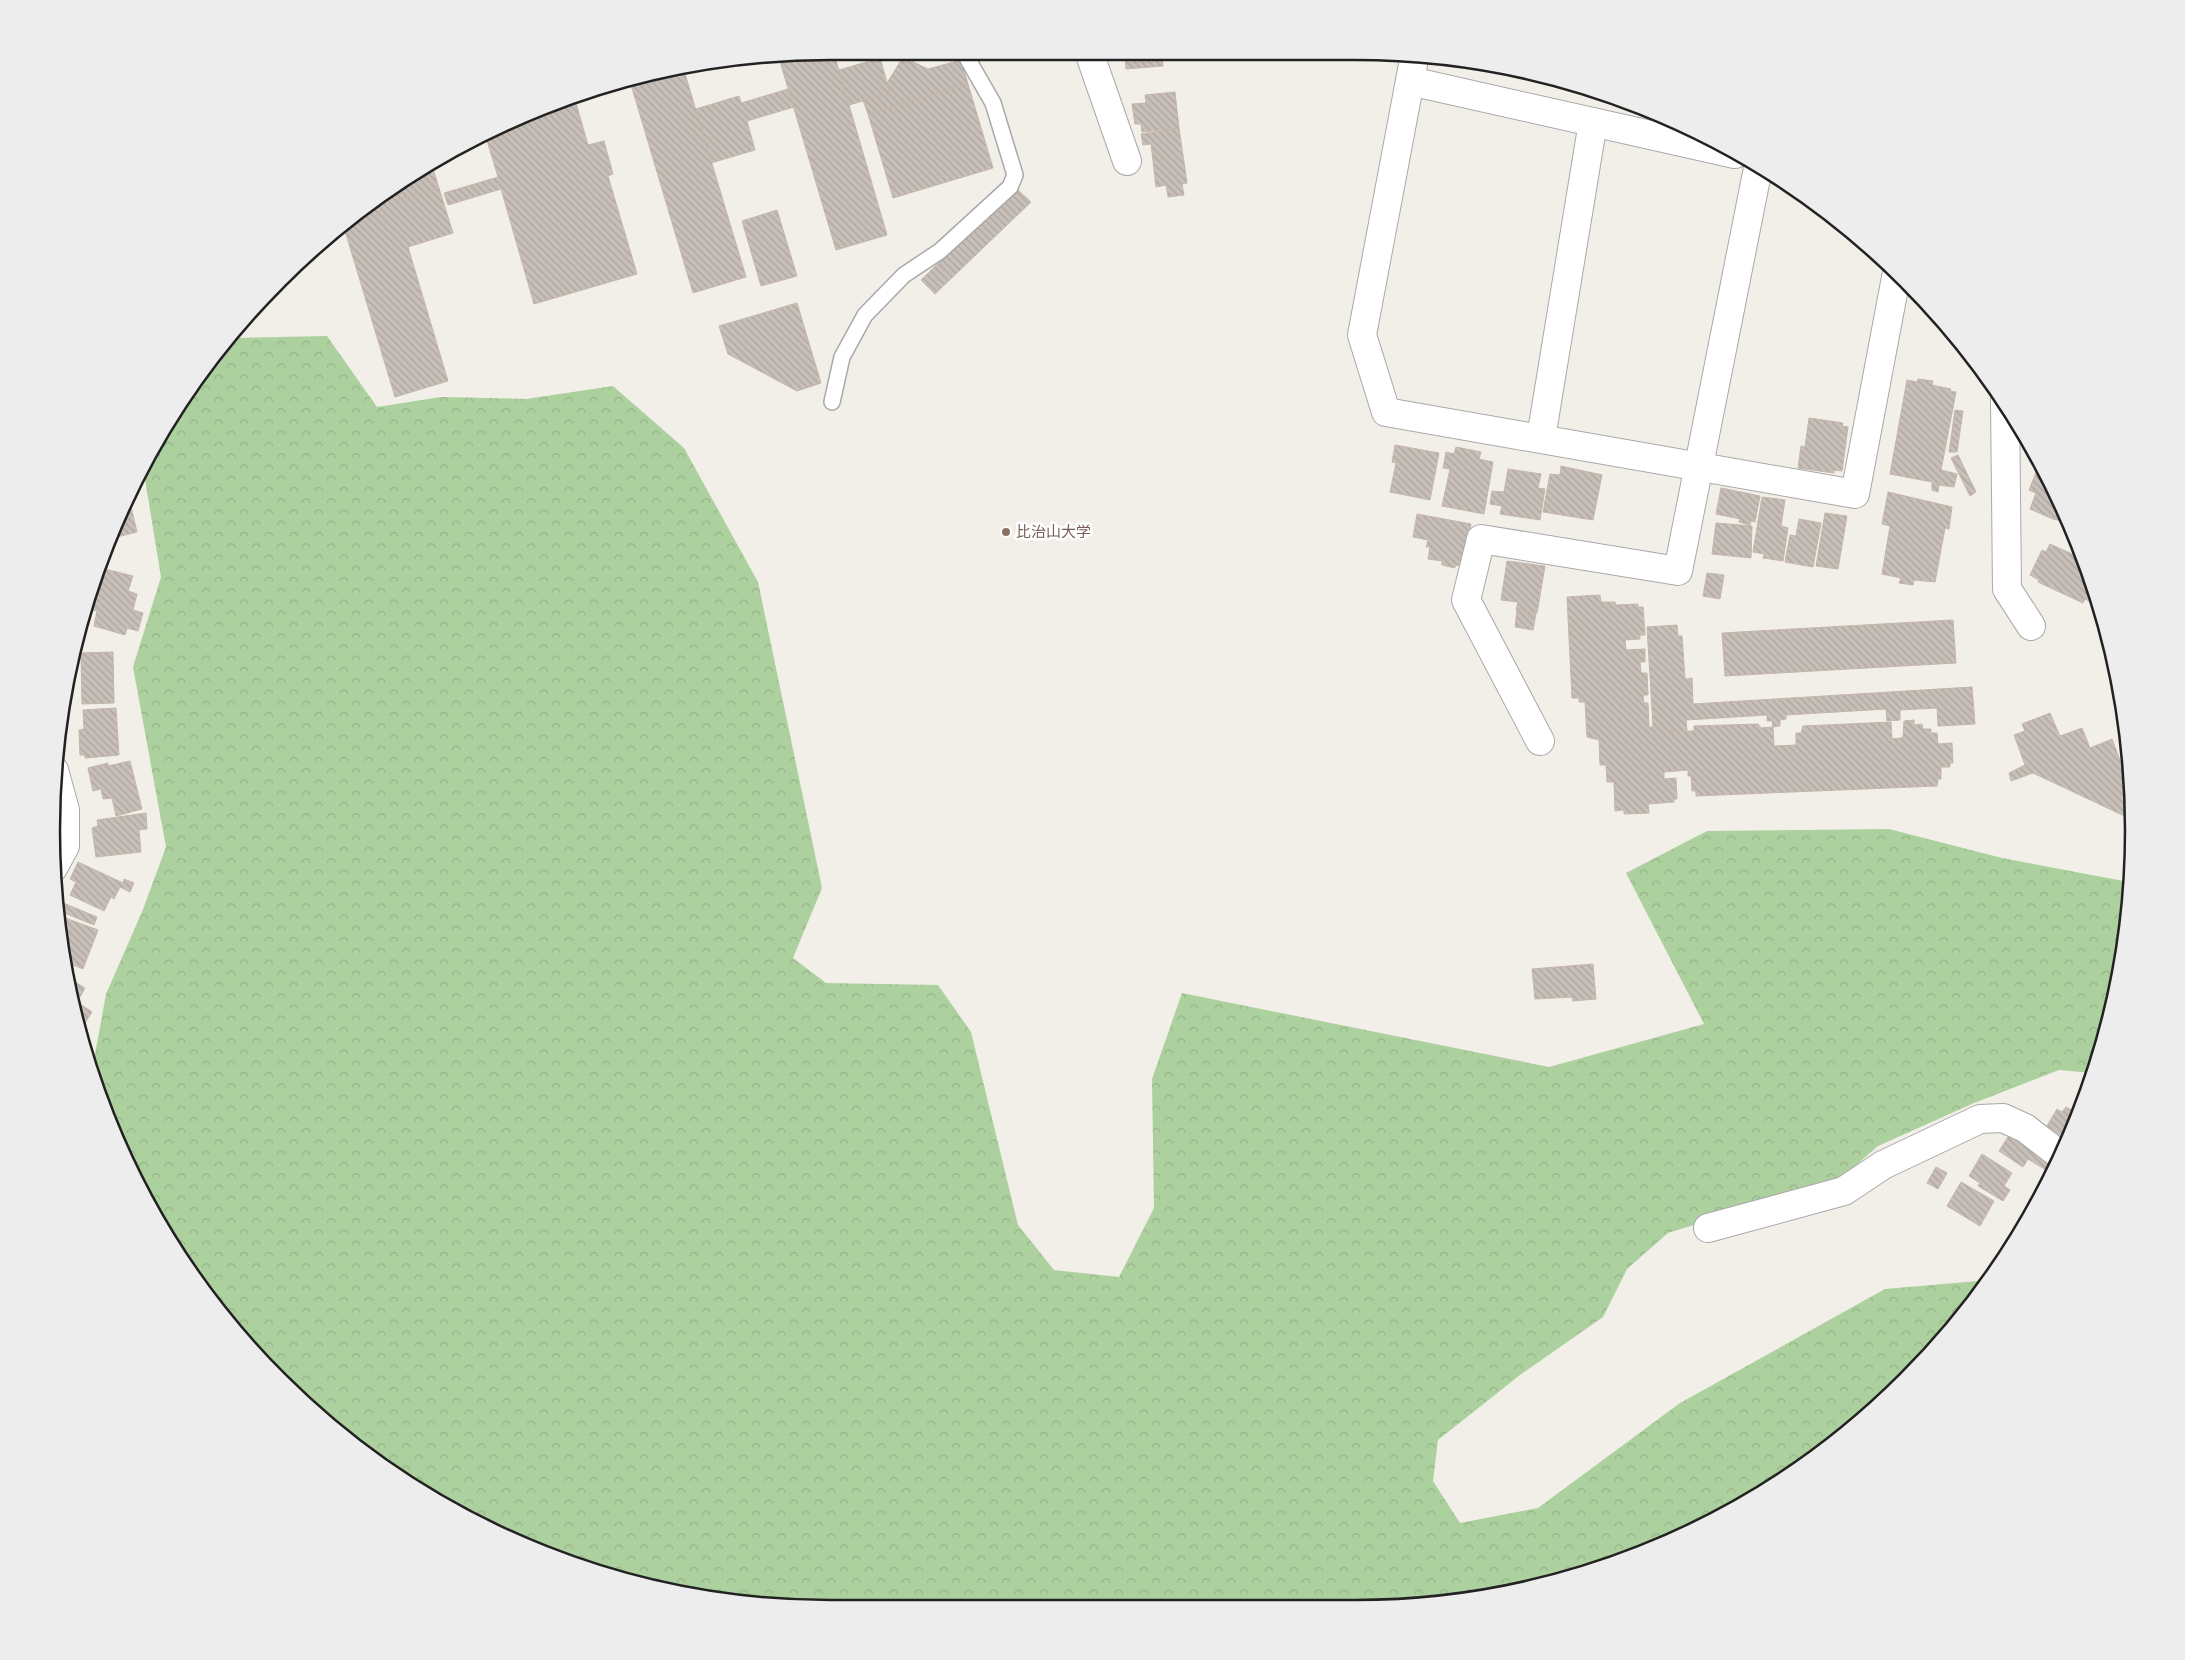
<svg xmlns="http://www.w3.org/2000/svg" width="2185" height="1660" viewBox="0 0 2185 1660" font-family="Jost,'Noto Sans JP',sans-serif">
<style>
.forest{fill:url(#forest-crowns)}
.building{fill:url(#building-back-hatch);stroke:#c4b6ab;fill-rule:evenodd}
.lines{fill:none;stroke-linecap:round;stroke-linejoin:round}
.service-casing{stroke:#a9a9a9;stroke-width:18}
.minor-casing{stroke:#a9a9a9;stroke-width:30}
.service{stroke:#fff;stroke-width:15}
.minor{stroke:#fff;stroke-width:28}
.education-dot{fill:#8d6e63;stroke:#fff;stroke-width:2}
.labels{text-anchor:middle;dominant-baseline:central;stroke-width:5;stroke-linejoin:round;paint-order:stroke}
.education-label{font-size:15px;fill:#785e54;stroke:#fff;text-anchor:start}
.rim{fill:none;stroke:#222;stroke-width:2.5}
</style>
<defs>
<pattern id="forest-crowns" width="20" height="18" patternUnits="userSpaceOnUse" patternTransform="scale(1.25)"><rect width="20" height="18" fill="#add19e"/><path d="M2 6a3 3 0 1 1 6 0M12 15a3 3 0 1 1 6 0" fill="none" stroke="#95b388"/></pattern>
<pattern id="building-back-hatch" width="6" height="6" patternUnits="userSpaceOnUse" patternTransform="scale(1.25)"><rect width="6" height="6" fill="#c7bfb8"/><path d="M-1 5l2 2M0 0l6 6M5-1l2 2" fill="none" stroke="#aba49e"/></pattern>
</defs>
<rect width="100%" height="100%" fill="#f2efe9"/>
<path class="forest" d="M327 336 377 407 441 397 526 399 613 386 684 448 758 582 822 888 793 958 826 983 938 985 971 1032 1018 1225 1054 1270 1119 1277 1154 1208 1152 1079 1182 993 1549 1067 1704 1024 1626 873 1707 831 1889 829 2002 858 2129 882 2119 982 2091 1073 2059 1070 1974 1103 1878 1146 1839 1180 1668 1233 1627 1269 1603 1317 1520 1375 1438 1440 1433 1481 1460 1523 1538 1508 1680 1403 1885 1289 1989 1280 1906 1380 1788 1477 1653 1550 1556 1582 1456 1602 830 1609 728 1602 628 1582 532 1550 398 1478 280 1381 183 1263 132 1175 91 1076 106 994 142 912 166 847 133 667 161 577 143 467 212 356 228 338Z"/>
<g class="building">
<path d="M1121 55H1162L1163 66 1126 69 1125 56Z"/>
<path d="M835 57 887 235 836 250 779 58Z"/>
<path d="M903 57 928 69 961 60 968 84 868 114 863 100 890 93 887 83Z"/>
<path d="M880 58 890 93 849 105 839 70Z"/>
<path d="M683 67 746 277 693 293 629 78Z"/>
<path d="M968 84 993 168 893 198 868 114Z"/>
<path d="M788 89 794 107 747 121 755 150 711 163 696 109 739 96 741 103Z"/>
<path d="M1175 92 1179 128 1142 132 1141 124H1135L1132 104 1146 103 1145 95Z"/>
<path d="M574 96 588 145 604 141 613 174 608 176 637 274 534 304 501 189 448 205 444 193 498 177 485 134 532 111Z"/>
<path d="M1179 128 1187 183 1182 184 1184 195 1168 197 1166 185 1156 187 1151 144 1143 145 1141 134Z"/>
<path d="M431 162 439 188 394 201 391 189Z"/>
<path d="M439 188 453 233 408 247 448 381 395 397 343 224 391 189 394 201Z"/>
<path d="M1016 188 1031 202 935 294 921 280Z"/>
<path d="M777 210 797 276 761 286 742 221Z"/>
<path d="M797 303 821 383 797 391 728 354 719 326Z"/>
<path d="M1918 379 1933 381 1932 385 1951 389 1950 391 1956 392 1941 470 1957 474 1954 487 1939 485 1938 492 1932 490V482L1890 474 1907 380 1917 382Z"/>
<path d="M1955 410 1963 411 1957 452H1949Z"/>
<path d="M1809 418 1843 423 1842 426 1848 427 1842 471 1834 470V473L1798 468 1801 446 1805 447Z"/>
<path d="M1395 445 1439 453 1430 500 1390 492 1396 463 1392 462Z"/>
<path d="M1456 447 1481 452 1479 459 1493 462 1484 514 1442 506 1450 469 1443 468 1446 452 1454 454Z"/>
<path d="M1958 455 1976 492 1970 496 1951 458Z"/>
<path d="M1561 466 1602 475 1593 520 1543 512 1550 474 1560 475Z"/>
<path d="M1508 469 1541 474 1538 488 1545 489 1540 520 1500 514 1502 506 1490 504 1492 491 1504 492Z"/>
<path d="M2037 470 2042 472 2061 507 2055 520 2030 509 2036 493 2029 490Z"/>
<path d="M1721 488 1760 496 1755 522 1751 521 1750 525 1739 522 1740 519 1716 514Z"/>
<path d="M1888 492 1952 507 1949 529 1945 528 1935 582 1914 580 1913 585 1899 583 1901 578 1882 574 1890 526 1882 524Z"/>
<path d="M128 494 137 532 113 538 112 533Z"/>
<path d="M1762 497 1785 500 1781 526 1788 528 1783 561 1763 558 1764 554 1753 552Z"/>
<path d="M2061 507 2071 526 2055 519Z"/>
<path d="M1825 513 1847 516 1838 569 1816 566Z"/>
<path d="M1417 514 1471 524 1462 566 1455 565V568L1442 565V561L1428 559 1430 547H1426L1428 540 1413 537Z"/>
<path d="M1799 519 1821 523 1813 567 1785 562 1790 535 1796 536Z"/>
<path d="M1716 523 1752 526 1751 558 1712 554Z"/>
<path d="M2050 544 2083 559 2097 605 2085 599 2083 603 2038 582 2039 580 2030 575 2042 550 2046 552Z"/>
<path d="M1507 561 1545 566 1537 613 1516 610 1518 602 1501 600Z"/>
<path d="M105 569 133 576 128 591 137 594 133 610 143 613 138 631 127 628 125 635 94 626 97 611 89 609 92 597 96 598Z"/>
<path d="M1707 573 1724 575 1720 599 1703 596Z"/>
<path d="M1600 595 1601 602H1615L1616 605 1638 604V607H1643L1645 635H1640V639L1625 640 1626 650 1645 649V662H1640L1641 673H1647L1648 695H1643L1644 703H1648L1649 727H1653L1647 627 1677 625 1678 636H1682L1685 679 1692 678 1693 704 1972 687 1975 724 1938 726 1937 708 1900 710V720L1887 721 1886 709 1786 715V719L1780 720V726L1773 727 1774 746 1796 745V733H1801L1803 726 1891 722 1892 739 1901 738 1903 737 1904 721 1914 720V725L1922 724 1923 729H1931V733H1937L1938 744 1952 743 1953 763H1950V767H1941V779H1938L1937 786 1696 796V791H1692L1691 776H1688V770L1664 772V779L1676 778 1677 799H1674V802L1648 804 1649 813 1624 814V810L1615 811 1614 782H1607L1606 765H1600L1599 740 1587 737 1585 702H1579V698H1572L1567 597ZM1767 715V721H1772L1773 727 1761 728 1758 724 1694 726V731L1668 732 1687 731 1686 720Z"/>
<path d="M1517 610 1536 613 1533 630 1515 627Z"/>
<path d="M1953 620 1956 663 1725 676 1722 633Z"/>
<path d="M113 652 114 703 82 704 81 653Z"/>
<path d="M116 708 119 755 85 758V755H80L79 730 84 729 83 710Z"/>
<path d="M2050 713 2060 736 2082 728 2090 748 2112 739 2121 763 2127 760 2133 820 2033 773 2011 781 2009 773 2025 765 2014 735 2025 731 2022 724Z"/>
<path d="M130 761 142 809 116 816 112 798 103 799 101 789 93 791 88 768 108 763V766Z"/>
<path d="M146 813 147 829 139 830 141 852 96 857 92 828 98 826 97 820Z"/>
<path d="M78 862 123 883 124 879 134 883 130 892 120 887 114 899 111 897 104 911 70 895 76 882 70 879Z"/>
<path d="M61 902 97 917 94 925 57 910Z"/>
<path d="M57 915 98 930 83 969 64 961V963Z"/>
<path d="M1593 964 1596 999 1573 1001 1572 997 1535 999 1532 969Z"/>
<path d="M65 976 85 988 80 997 68 990Z"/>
<path d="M71 998 92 1012 80 1031Z"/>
<path d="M2066 1107 2073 1111 2075 1107 2080 1110 2068 1140 2047 1126 2057 1109 2062 1112Z"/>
<path d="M2010 1134 2054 1157 2046 1170 2028 1159 2023 1167 1999 1151Z"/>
<path d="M1982 1154 2012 1173 2004 1186 2010 1190 2003 1201 1978 1186 1980 1183 1969 1176Z"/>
<path d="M1936 1167 1947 1173 1938 1189 1927 1183Z"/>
<path d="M1961 1182 1994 1201 1980 1226 1947 1206Z"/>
</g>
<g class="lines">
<defs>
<path id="service" d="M832 402 842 357 865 315 904 275 940 251 1010 187 1015 175 993 103 966 56"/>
<g id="minor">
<path d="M1415 54 1362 335 1386 412 1855 494 1897 272"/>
<path d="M1090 55 1127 161"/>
<path d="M1410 81 1735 154"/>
<path d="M2005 401 2007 589 2031 626"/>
<path d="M1541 438 1593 122"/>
<path d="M1540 741 1466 600 1481 539 1678 571 1758 168"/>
<path d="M53 868 65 846V810L54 770"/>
<path d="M1708 1228 1844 1191 1883 1165 1980 1119 2003 1118 2025 1128 2060 1155"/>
</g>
</defs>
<use href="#service" class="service-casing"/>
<use href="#minor" class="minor-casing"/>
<use href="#service" class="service"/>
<use href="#minor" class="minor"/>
</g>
<circle class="education-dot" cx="1006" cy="532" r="5"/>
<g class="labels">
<g class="education-label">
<text x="1016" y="532">比治山大学</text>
</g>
</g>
<path d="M0 0H2185V1660H0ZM830 60H1355A770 770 0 0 1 2125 830V830A770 770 0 0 1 1355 1600H830A770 770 0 0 1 60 830V830A770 770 0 0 1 830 60Z" fill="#ededed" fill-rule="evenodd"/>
<path class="rim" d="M830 60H1355A770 770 0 0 1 2125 830V830A770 770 0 0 1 1355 1600H830A770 770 0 0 1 60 830V830A770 770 0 0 1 830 60Z"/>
</svg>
